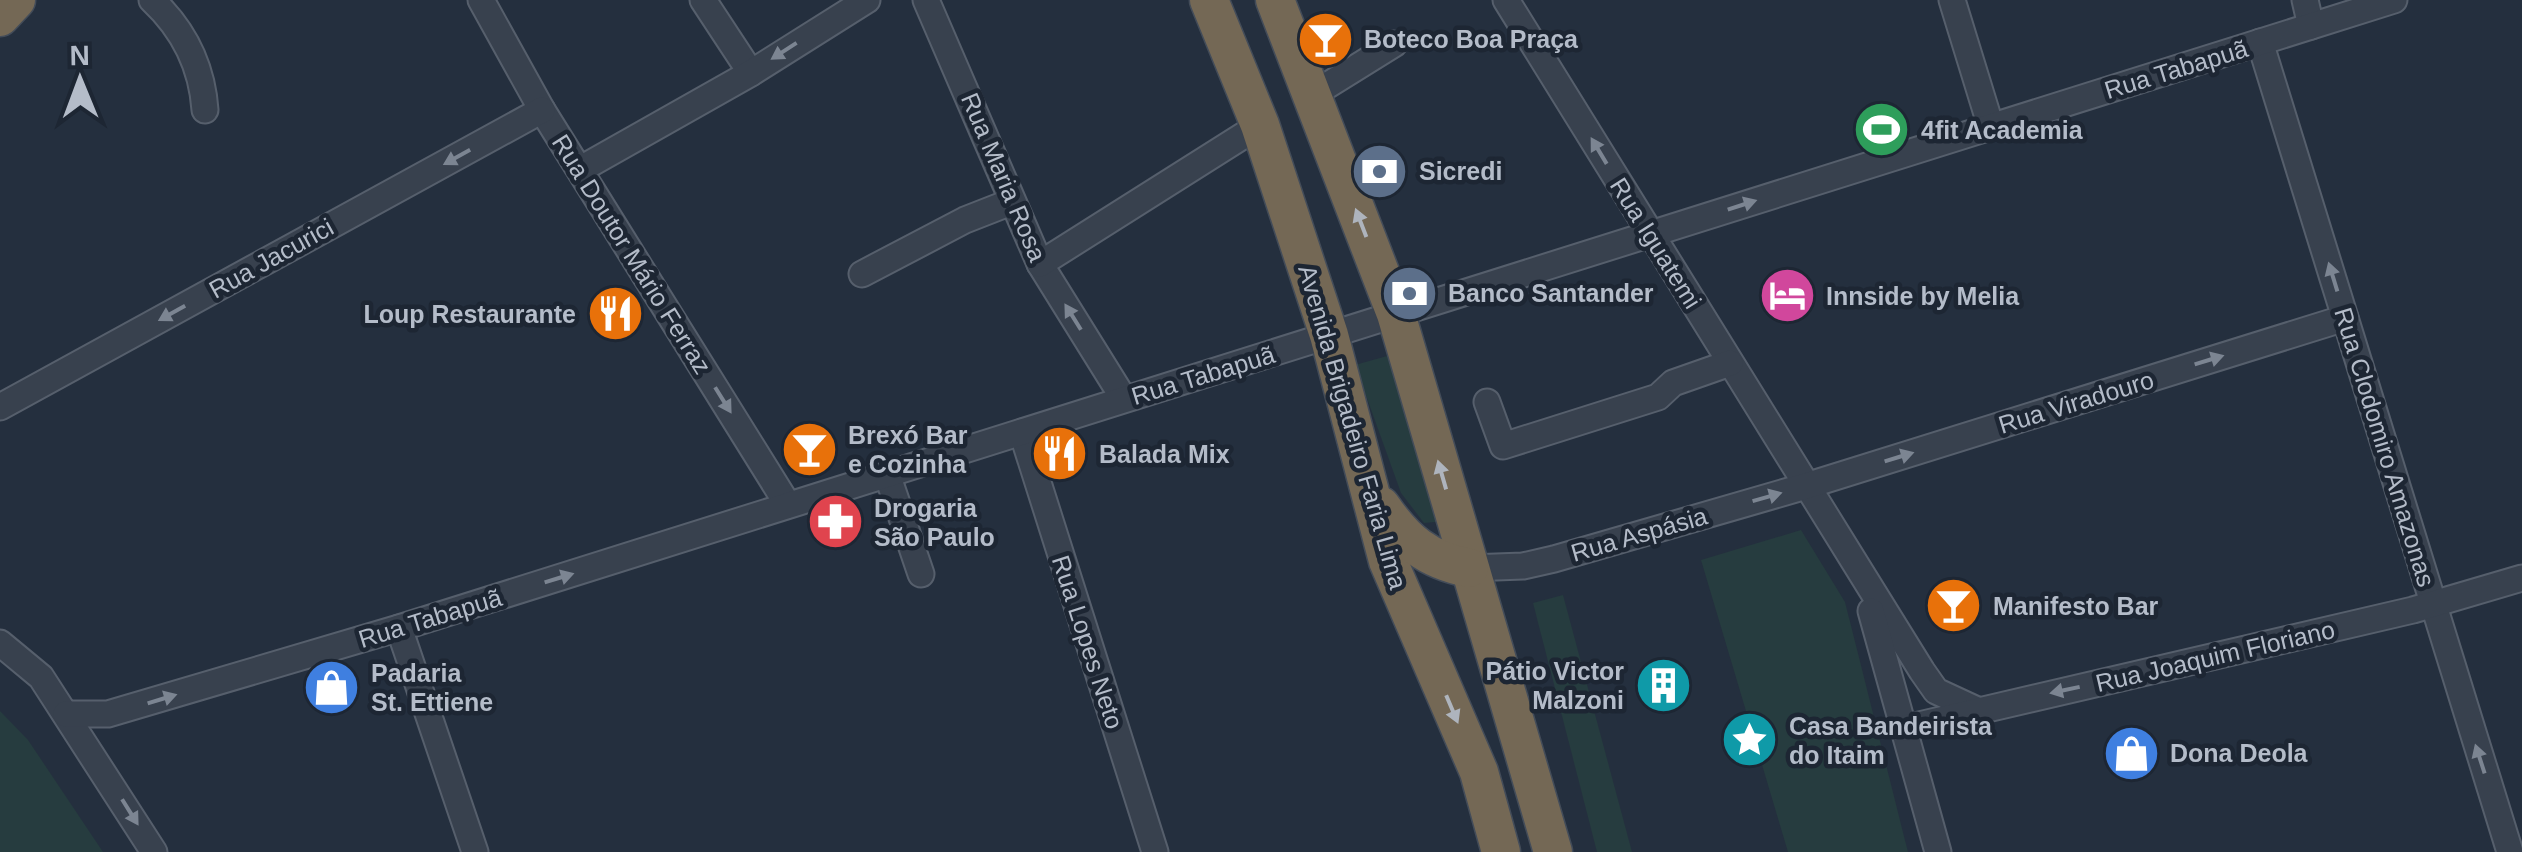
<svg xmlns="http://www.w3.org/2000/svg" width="2522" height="852" viewBox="0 0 2522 852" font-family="Helvetica,sans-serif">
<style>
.green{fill:#263c3f}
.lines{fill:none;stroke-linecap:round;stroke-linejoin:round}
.minor-casing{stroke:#565f6c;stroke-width:29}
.highway-casing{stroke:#434c59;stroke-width:41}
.minor{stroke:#38414e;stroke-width:25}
.highway{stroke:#746855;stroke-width:38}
.oneway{fill:#7c8592}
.oneway2{fill:#aeb4bd}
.labels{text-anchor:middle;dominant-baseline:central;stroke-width:9;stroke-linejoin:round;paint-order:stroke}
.poi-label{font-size:25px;font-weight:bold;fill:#b4bcc9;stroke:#1d2633;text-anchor:start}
.street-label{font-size:25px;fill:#b4bcc9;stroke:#1d2633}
</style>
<rect width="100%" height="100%" fill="#242f3e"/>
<g class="green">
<path d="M1387 356 1446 521 1424 523 1401 493 1355 365Z"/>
<path d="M1801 530 1845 602 1908 852H1788L1701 560Z"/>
<path d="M1563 595 1632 852H1597L1533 603Z"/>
<path d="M0 711 28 740 103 852H0Z"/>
</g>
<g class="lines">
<defs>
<g id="minor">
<path d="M152 0C184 30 202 66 205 110"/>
<path d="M481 0 542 110 788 505"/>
<path d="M703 0 751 73"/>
<path d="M926 0 1040 264 1124 399"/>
<path d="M1506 0 1922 671 1936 691 1977 710"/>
<path d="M1952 0 1991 127"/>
<path d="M2305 0 2311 26"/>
<path d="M2260 42 2510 852"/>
<path d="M1312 95 1394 44"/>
<path d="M581 169 751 73 867 0"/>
<path d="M1040 264 1260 125"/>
<path d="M862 274 965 220 1011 202"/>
<path d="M1487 402 1503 446 1658 397 1673 383 1730 363"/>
<path d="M0 407 542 110"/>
<path d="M1022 432 1155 852"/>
<path d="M887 474 921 574"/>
<path d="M1469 568 1523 566 1554 559 1806 486 2345 318"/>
<path d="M1871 611 1938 852"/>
<path d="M399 628 475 852"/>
<path d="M0 643 41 677 154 852"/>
<path d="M66 714H108L399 628 2394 0"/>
<path d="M1906 728 2413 610 2522 578"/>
</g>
<g id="highway">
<path d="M1209 0 1260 125 1329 335 1388 561 1479 772 1501 852"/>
<path d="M1275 0 1396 314 1553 852"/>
<path d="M0 17 16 0"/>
<path d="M1381 506C1405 541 1427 560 1469 568"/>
</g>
</defs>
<use href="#minor" class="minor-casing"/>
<use href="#highway" class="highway-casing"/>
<use href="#minor" class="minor"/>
<use href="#highway" class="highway"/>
</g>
<defs><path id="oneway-solid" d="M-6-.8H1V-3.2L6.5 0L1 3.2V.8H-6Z" transform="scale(2.5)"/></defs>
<g class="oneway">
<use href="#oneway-solid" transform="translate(784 51) rotate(147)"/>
<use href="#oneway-solid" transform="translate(1599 151) rotate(-121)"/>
<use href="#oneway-solid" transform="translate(457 157) rotate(151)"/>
<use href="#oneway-solid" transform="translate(1742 205) rotate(-18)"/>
<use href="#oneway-solid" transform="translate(2333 277) rotate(-107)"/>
<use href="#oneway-solid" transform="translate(172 313) rotate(151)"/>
<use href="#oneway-solid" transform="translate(1073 317) rotate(-122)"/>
<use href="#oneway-solid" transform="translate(2209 360) rotate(-17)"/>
<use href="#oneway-solid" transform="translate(723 400) rotate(58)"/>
<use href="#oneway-solid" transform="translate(1899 457) rotate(-17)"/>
<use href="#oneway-solid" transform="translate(1767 497) rotate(-16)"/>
<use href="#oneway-solid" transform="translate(559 578) rotate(-17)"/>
<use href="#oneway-solid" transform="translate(2065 690) rotate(168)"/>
<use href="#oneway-solid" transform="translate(162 699) rotate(-17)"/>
<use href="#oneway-solid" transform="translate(2480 759) rotate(-108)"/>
<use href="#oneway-solid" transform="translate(130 812) rotate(58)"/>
</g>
<g class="oneway2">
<use href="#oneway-solid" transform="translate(1361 223) rotate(-111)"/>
<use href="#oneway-solid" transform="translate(1442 475) rotate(-106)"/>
<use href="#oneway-solid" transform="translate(1452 709) rotate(67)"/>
</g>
<defs>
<symbol id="bar-disc" viewBox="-11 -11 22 22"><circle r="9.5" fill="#e8710a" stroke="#1d2633"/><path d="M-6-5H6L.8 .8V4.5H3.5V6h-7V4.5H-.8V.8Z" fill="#fff"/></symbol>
<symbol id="stadium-disc" viewBox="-11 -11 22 22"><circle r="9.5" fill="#2e9e5b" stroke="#1d2633"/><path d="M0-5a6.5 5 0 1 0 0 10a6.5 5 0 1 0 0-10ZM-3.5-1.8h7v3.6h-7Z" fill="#fff"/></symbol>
<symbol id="bank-disc" viewBox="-11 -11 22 22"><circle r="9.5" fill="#5c6f8a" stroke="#1d2633"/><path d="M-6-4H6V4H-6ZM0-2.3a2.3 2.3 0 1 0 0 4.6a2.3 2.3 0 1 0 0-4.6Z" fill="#fff"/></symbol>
<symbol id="hotel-disc" viewBox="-11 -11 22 22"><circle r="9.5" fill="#d1479c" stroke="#1d2633"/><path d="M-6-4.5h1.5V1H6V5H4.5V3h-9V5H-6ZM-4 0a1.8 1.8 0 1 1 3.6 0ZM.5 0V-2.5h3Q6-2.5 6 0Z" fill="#fff"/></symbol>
<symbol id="restaurant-disc" viewBox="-11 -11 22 22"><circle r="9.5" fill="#e8710a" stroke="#1d2633"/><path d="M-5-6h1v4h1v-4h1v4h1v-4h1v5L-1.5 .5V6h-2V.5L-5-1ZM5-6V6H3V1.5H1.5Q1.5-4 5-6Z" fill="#fff"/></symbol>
<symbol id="pharmacy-disc" viewBox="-11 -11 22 22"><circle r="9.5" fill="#e0444e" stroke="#1d2633"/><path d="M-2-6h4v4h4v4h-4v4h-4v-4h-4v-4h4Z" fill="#fff"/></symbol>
<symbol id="building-disc" viewBox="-11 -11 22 22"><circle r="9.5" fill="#0f9aa8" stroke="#1d2633"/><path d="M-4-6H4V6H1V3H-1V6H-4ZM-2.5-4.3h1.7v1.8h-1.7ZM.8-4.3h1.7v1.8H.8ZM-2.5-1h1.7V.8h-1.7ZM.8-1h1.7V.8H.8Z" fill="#fff"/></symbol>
<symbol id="shop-disc" viewBox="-11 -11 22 22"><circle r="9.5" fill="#3f7fe0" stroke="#1d2633"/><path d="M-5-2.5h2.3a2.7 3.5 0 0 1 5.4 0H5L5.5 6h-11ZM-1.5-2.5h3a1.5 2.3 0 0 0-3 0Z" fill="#fff"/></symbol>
<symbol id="sight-disc" viewBox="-11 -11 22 22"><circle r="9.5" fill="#0f9aa8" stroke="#1d2633"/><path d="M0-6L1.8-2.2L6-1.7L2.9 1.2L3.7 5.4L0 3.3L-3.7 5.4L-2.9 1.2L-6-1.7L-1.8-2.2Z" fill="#fff"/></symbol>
</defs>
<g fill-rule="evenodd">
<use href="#bar-disc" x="1294" y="8" width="63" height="63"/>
<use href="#stadium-disc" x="1850" y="98" width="63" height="63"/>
<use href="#bank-disc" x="1348" y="140" width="63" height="63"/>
<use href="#bank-disc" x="1378" y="262" width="63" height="63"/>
<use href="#hotel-disc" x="1756" y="264" width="63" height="63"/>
<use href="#restaurant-disc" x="584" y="282" width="63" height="63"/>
<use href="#bar-disc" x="778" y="418" width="63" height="63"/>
<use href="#restaurant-disc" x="1028" y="422" width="63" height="63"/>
<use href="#pharmacy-disc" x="804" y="490" width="63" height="63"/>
<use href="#bar-disc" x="1922" y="574" width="63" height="63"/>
<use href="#building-disc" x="1632" y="654" width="63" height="63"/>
<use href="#shop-disc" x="300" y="656" width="63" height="63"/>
<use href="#sight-disc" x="1718" y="708" width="63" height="63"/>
<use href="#shop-disc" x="2100" y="722" width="63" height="63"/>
</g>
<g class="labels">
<g class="poi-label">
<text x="1364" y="39">Boteco Boa Praça</text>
<text x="1921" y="130">4fit Academia</text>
<text x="1419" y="171">Sicredi</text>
<text x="1448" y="293">Banco Santander</text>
<text x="1826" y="296">Innside by Melia</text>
<text x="576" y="314" text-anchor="end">Loup Restaurante</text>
<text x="848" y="435">Brexó Bar<tspan x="848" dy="29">e Cozinha</tspan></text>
<text x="1099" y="454">Balada Mix</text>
<text x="874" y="508">Drogaria<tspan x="874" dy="29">São Paulo</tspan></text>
<text x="1993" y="606">Manifesto Bar</text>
<text x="1624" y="671" text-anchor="end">Pátio Victor<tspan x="1624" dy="29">Malzoni</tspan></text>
<text x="371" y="673">Padaria<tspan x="371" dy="29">St. Ettiene</tspan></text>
<text x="1789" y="726">Casa Bandeirista<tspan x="1789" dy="29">do Itaim</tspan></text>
<text x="2170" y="753">Dona Deola</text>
</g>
<g class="street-label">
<text transform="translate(2176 69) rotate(-17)">Rua Tabapuã</text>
<text transform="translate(1004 177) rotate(67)">Rua Maria Rosa</text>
<text transform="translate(1656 243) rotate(58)">Rua Iguatemi</text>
<text transform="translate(632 254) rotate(58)">Rua Doutor Mário Ferraz</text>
<text transform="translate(271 258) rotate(-29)">Rua Jacurici</text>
<text transform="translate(1203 375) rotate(-17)">Rua Tabapuã</text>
<text transform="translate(2076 402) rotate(-17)">Rua Viradouro</text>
<text transform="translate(1353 427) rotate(74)">Avenida Brigadeiro Faria Lima</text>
<text transform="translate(2385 447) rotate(73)">Rua Clodomiro Amazonas</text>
<text transform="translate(1639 534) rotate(-16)">Rua Aspásia</text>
<text transform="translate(430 618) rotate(-17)">Rua Tabapuã</text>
<text transform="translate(1088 642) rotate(72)">Rua Lopes Neto</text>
<text transform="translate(2215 656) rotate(-13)">Rua Joaquim Floriano</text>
</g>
</g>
<g transform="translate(80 80) rotate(359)" stroke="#1d2633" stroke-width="8" paint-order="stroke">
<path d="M0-8L18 38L0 25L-18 38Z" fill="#b4bcc9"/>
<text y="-15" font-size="28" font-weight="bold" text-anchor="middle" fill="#b4bcc9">N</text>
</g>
</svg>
